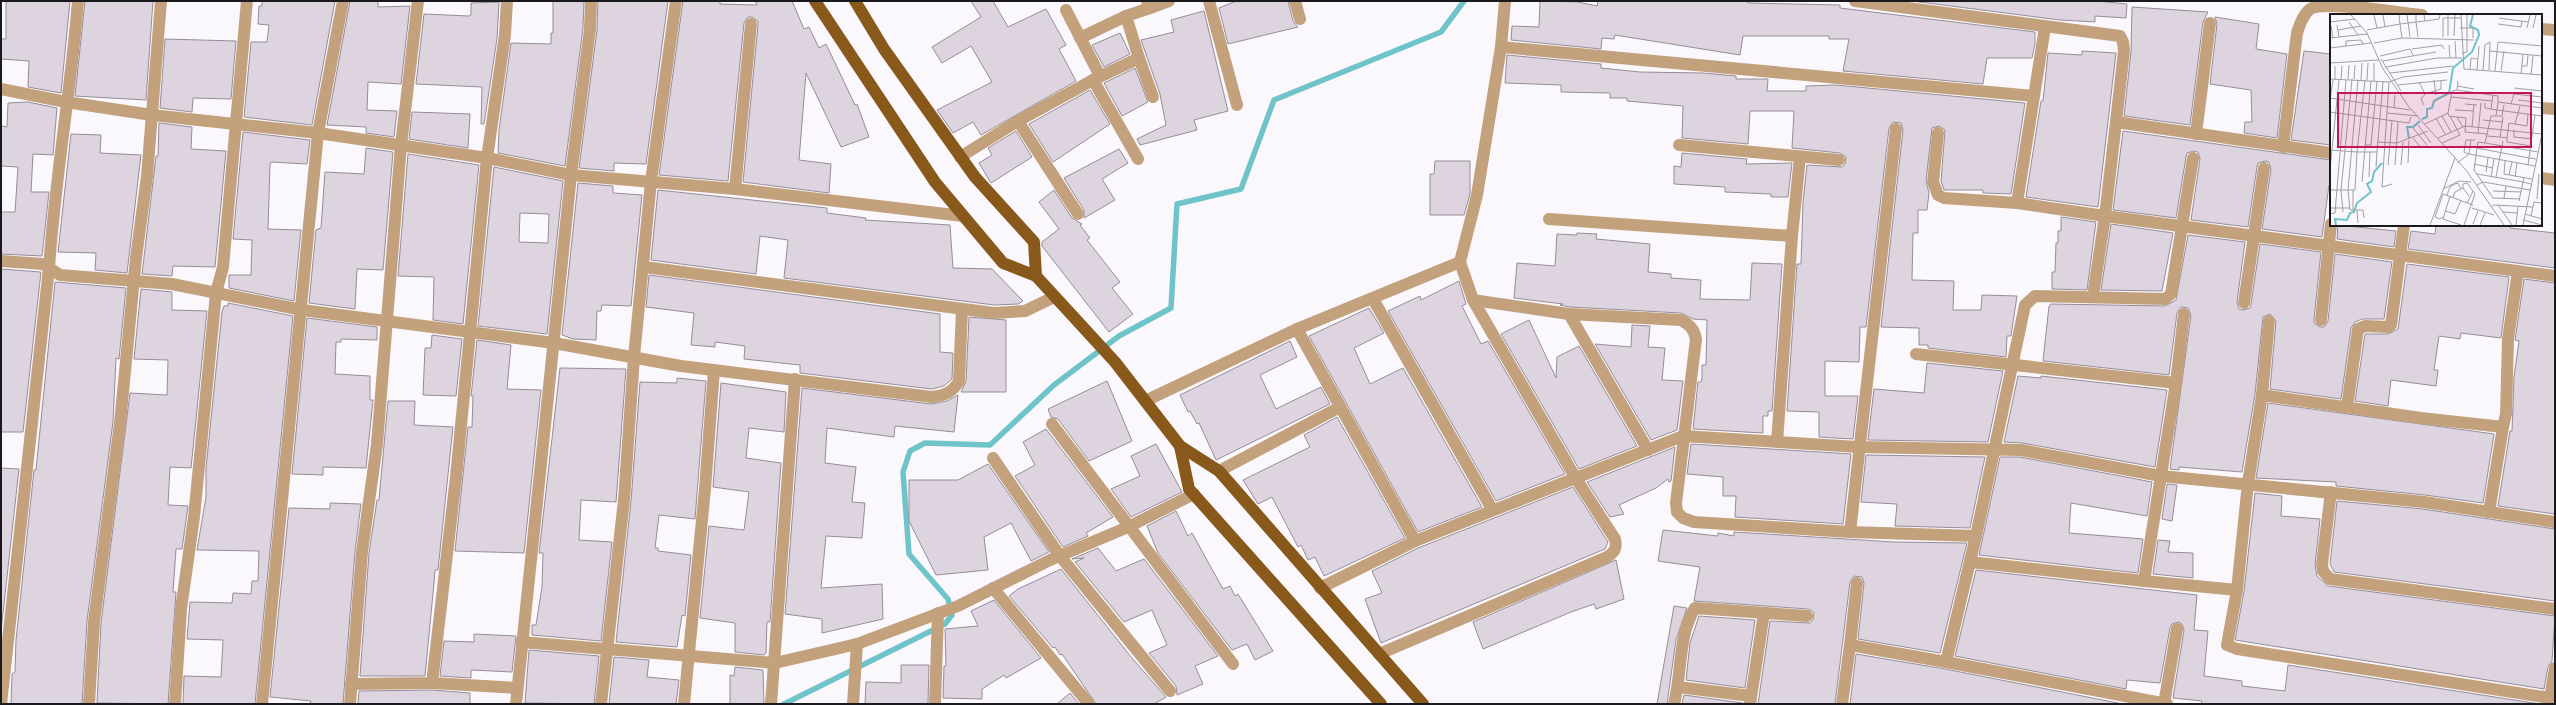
<svg xmlns="http://www.w3.org/2000/svg" width="2556" height="705" viewBox="0 0 2556 705" font-family="Montserrat,sans-serif">
<style>
.lines{fill:none;stroke-linecap:round;stroke-linejoin:round}
.stream{stroke:#6ec4c8;stroke-width:5.5}
.building{fill:#ddd4df;stroke:#958d96;fill-rule:evenodd}
.minor{stroke:#c3a17c;stroke-width:12}
.major{stroke:#89591b;stroke-width:12}
.inset-river{fill:none;stroke:#6ec4c8;stroke-width:2}
.inset-road{fill:none;stroke:#a09fa3;stroke-width:1}
.view{fill:#c2185b;fill-opacity:0.15;stroke:#c2185b;stroke-width:2}
.inset-edge{fill:none;stroke:#1a191d;stroke-width:2}
</style>
<rect width="100%" height="100%" fill="#faf8fd"/>
<g class="lines">
<path class="stream" d="M784 704 945 624 952 615 948 599 909 554 903 472 910 451 925 443 990 445 1054 385 1119 336 1171 308 1177 204 1241 189 1274 100 1441 32 1464 1"/>
</g>
<g class="building">
<path d="M6 1H70L61 93 28 87 29 61 1 59V39H6Z"/>
<path d="M85 1H153L146 100 75 96Z"/>
<path d="M262 1H335L312 125 244 117 251 42H267L269 25 258 24 259 6H262Z"/>
<path d="M350 1H378V7L410 6 401 84 368 82 367 110 397 111 394 137 366 133V127L327 125Z"/>
<path d="M553 1H584L583 28 565 166 498 153 499 130 511 43 551 44V33H553Z"/>
<path d="M598 1H668L646 164 614 163V171L579 168 597 30Z"/>
<path d="M683 1H720V4L757 5 755 1H792L804 29 809 27 819 48 826 44 855 105 857 104 869 137 841 147 806 73 799 160 831 164 829 193 743 182 758 25V21L752 17H748L744 23 728 181 659 175Z"/>
<path d="M971 1H993L1008 27 1046 9 1066 45 1059 49 1076 81 981 135 973 122 953 133 937 110 992 82 971 46 942 63 932 47 981 17Z"/>
<path d="M1236 1H1288L1293 21 1298 27 1228 44 1219 8Z"/>
<path d="M1540 1 1578 2 1597 6 1598 1H1748V3L1840 5V8L2035 32V44L2032 58H1987L1983 84 1843 71 1849 39H1829V36H1743L1740 55 1615 35 1614 39 1602 38 1601 49 1511 40 1512 26 1539 27Z"/>
<path d="M1912 1H2096L2127 4 2126 18 2095 16V22L2060 20Z"/>
<path d="M499 2 497 39 484 124H481L482 87 416 84 424 14 469 16 471 15V3Z"/>
<path d="M2132 7 2208 12 2203 22 2190 125 2124 116 2131 52Z"/>
<path d="M1204 11 1228 111 1194 120 1197 130 1140 145 1137 139 1166 125 1160 94 1141 40 1174 32 1171 20Z"/>
<path d="M2215 17 2259 24 2256 49 2287 54 2277 138 2244 133 2245 122H2252L2251 90 2210 84 2217 24Z"/>
<path d="M1120 33 1130 54 1104 67 1092 45Z"/>
<path d="M165 39 236 41 231 99 193 98 192 112 160 108Z"/>
<path d="M2082 51 2116 53 2098 207 2026 197 2041 101H2043L2048 53 2082 55Z"/>
<path d="M2304 51 2331 54V145L2291 140Z"/>
<path d="M1507 55 1601 64V68L1640 72 1703 73 1736 76V79H1768L1767 91H1806V86L1836 85 2025 103 2011 194 1983 193V190H1944L1941 181 1945 130 1939 126 1932 128 1926 181 1929 193 1927 210H1918V233H1913L1912 280 1954 281 1953 310H1981L1982 295 2017 296 2011 336H2007L2006 357 1928 348V345H1919V328L1881 327 1903 130 1901 123 1893 122 1889 128 1866 327H1860L1859 362 1825 361V396H1858L1853 439 1819 437V412L1787 411 1797 264H1801L1803 202 1807 165 1842 167 1845 164 1846 157 1840 153 1792 148 1794 111H1750L1748 144 1682 138 1683 106 1627 101V98H1610V93L1561 92V85L1505 83Z"/>
<path d="M1135 68 1148 102 1122 116 1104 83Z"/>
<path d="M1090 90 1110 124 1053 162 1029 124Z"/>
<path d="M28 102 57 108 53 155 33 154 31 192H49L42 256 1 254V212H15L18 167 1 166V126L7 127 8 103Z"/>
<path d="M412 112 470 114 468 148 409 139Z"/>
<path d="M159 123 192 127 191 149 226 151 215 267 173 266 172 276 142 274 156 156H158Z"/>
<path d="M1016 131 1032 157 991 183 979 163 992 155 988 148Z"/>
<path d="M2123 131 2331 160V185H2329L2322 237 2262 229 2271 169 2269 162 2265 161 2258 163 2257 167 2248 227 2191 220 2200 159 2198 152 2194 151 2187 153 2186 157 2176 218 2113 210Z"/>
<path d="M243 132 310 140 307 164 271 162 270 165 268 229 301 230 294 301 229 288V275H251L252 240 233 239Z"/>
<path d="M71 134 101 135 100 153 141 155 127 273 95 270 96 253 58 252Z"/>
<path d="M366 148 393 152 383 270 357 269 355 309 309 303 316 230 321 228 325 172 364 174Z"/>
<path d="M1119 149 1128 163 1102 179 1115 200 1084 218V210L1064 178Z"/>
<path d="M1682 153 1747 159 1746 164 1792 163 1788 197H1771V194L1725 192V187L1674 184V166L1681 167Z"/>
<path d="M408 154 479 165 463 324 433 320 434 277 398 276Z"/>
<path d="M1435 161H1470V194L1464 215H1430V174H1434Z"/>
<path d="M494 167 563 181 547 334 478 326ZM520 213 549 214 548 243 519 242Z"/>
<path d="M578 183 613 186V193L642 195 631 306 602 305 601 311H597L596 340 573 339 562 335Z"/>
<path d="M658 190 827 208V213L866 218 865 220 950 225 953 268 992 269 1023 301 1018 304 994 305 784 278 788 240 760 236 756 274 651 260Z"/>
<path d="M1054 190 1072 218 1082 224 1080 225 1090 238 1087 240 1120 282 1112 288 1133 314 1109 332 1042 246V242L1059 229 1039 202Z"/>
<path d="M2061 217 2096 222 2087 290 2052 289V272H2055L2056 243H2058V231H2061Z"/>
<path d="M2111 224 2173 233 2162 291 2101 290Z"/>
<path d="M2338 225 2396 231 2394 247 2337 239Z"/>
<path d="M2436 225H2511L2510 228 2555 233V268L2408 249 2411 231 2435 234Z"/>
<path d="M1577 233 1597 234 1596 239 1650 244 1648 272 1671 274V278L1701 280 1700 299 1750 300 1752 263 1782 264 1772 411H1768V416H1763V433L1693 429 1698 382H1701L1702 379V365H1706L1707 320 1693 319 1681 313 1570 307 1560 305 1563 304 1514 298 1517 263 1555 266 1557 234 1577 235Z"/>
<path d="M2188 235 2245 242 2237 302 2239 309 2243 310 2250 308 2251 304 2260 244 2321 252 2314 319V323L2320 327H2324L2328 321 2335 254 2392 262 2384 319H2362L2355 322 2351 328 2341 399 2270 389 2276 321 2270 314 2263 317 2255 394 2242 472 2179 467V470L2170 469 2191 315 2188 308 2181 307 2177 313 2169 375 2043 361 2049 306 2051 304 2165 306 2176 300Z"/>
<path d="M2407 264 2509 277 2501 338 2461 333 2460 339 2439 336 2434 370H2438L2436 386 2391 380 2388 406 2355 401 2365 334H2388L2398 329Z"/>
<path d="M1 269 41 272 23 432H1Z"/>
<path d="M649 275 940 314V352L953 353 952 379 944 386 932 389 800 373V365L744 359 745 346 715 342V347L691 345 694 313 646 307Z"/>
<path d="M2524 279 2555 283V514L2498 506 2510 431H2512L2514 377 2519 341 2515 340Z"/>
<path d="M1459 281 1466 304 1462 306 1481 344 1488 341 1565 474 1496 501 1388 311 1420 296 1421 300Z"/>
<path d="M55 282 126 288 119 359 116 358 113 422 87 621 82 704H11L12 674 15 672 16 640 34 470H36Z"/>
<path d="M141 289 172 292V310L207 311 191 468 170 467 168 505 188 506 182 549H176L173 592H176L168 704 97 703 101 623 130 393 167 395 168 360 134 359Z"/>
<path d="M228 303 293 316 255 704H183L184 676 221 677 223 640 187 639 190 602 232 603 233 593 251 594 252 581H258L259 551 197 550 206 497V468L222 312 224 306H228Z"/>
<path d="M1369 308 1384 333 1354 348 1370 384 1403 368 1482 507 1418 532 1309 336Z"/>
<path d="M969 317 1006 320V392H961L966 381Z"/>
<path d="M307 318 377 327V340L341 339V342H336L335 374 370 376V400H373L366 468 323 467V475L292 474Z"/>
<path d="M1529 320 1556 378 1557 357 1579 346 1637 446 1579 469 1501 334Z"/>
<path d="M1632 325 1650 326 1648 347 1665 348 1662 380 1683 381 1677 430 1651 440 1595 344 1631 347Z"/>
<path d="M432 335 462 339 456 396 423 395 425 348H431Z"/>
<path d="M477 340 511 345 507 389 541 390 524 553 455 551 468 427H472L473 396H471Z"/>
<path d="M1290 341 1297 357 1260 375 1276 409 1321 387 1330 404 1216 460 1199 423 1197 424 1190 411 1188 412 1180 395Z"/>
<path d="M1927 363 2003 371 1988 442 1868 440 1874 389 1924 393Z"/>
<path d="M560 368 626 369 616 502 581 500 579 540 612 542 601 641 532 635V625H536L542 587 543 553H539Z"/>
<path d="M2018 376 2041 378V376L2167 390 2155 467 2022 443 2004 442Z"/>
<path d="M677 378 706 381 695 519 659 515 655 548H658V551L691 555 685 616 682 615 677 647 616 642 631 501 640 382 677 383Z"/>
<path d="M1107 381 1132 441 1089 461 1058 419 1051 417 1048 409Z"/>
<path d="M721 383 786 392 784 432 749 428 746 458 781 463 770 622H767L766 653 764 655 735 652V623L700 618 709 526 744 530 749 492 713 487Z"/>
<path d="M802 388 931 404 947 401 958 395 954 432 895 426 894 437 827 428 825 463 856 467 852 502 865 503 862 538 826 536 821 588 882 584 883 619 822 633V619L785 614Z"/>
<path d="M388 401H415L414 425 453 427 438 570H435L434 583 425 676H360L369 553 377 500H379Z"/>
<path d="M2268 403 2494 434 2483 503 2425 495 2336 486V482L2256 478Z"/>
<path d="M1337 417 1405 538 1324 576 1315 557 1308 560 1301 545 1298 547 1272 497 1258 504 1243 480 1310 447 1304 435Z"/>
<path d="M1046 429 1113 517 1086 533 1088 536 1063 547 1015 476 1035 465 1023 442Z"/>
<path d="M1156 444 1182 492 1131 517 1111 489 1140 476 1131 456Z"/>
<path d="M1691 444 1851 454 1843 524 1735 517 1736 496H1723V477L1687 474Z"/>
<path d="M1675 447 1671 481 1669 482 1668 479 1656 488 1619 505 1624 514 1610 517 1587 482Z"/>
<path d="M1866 455 1985 457 1970 528 1895 526 1897 504 1861 502Z"/>
<path d="M2000 457H2020L2152 482 2147 516 2071 503 2069 533 2143 539 2138 573 1979 555Z"/>
<path d="M988 464 1049 552 1031 561 1011 523 984 537 988 570 936 575 909 521V480H958Z"/>
<path d="M1 468 19 469 1 631Z"/>
<path d="M2167 484 2177 485 2172 521 2162 519Z"/>
<path d="M1573 487 1608 542 1605 549 1381 643 1365 599 1382 593 1372 571 1418 548Z"/>
<path d="M2255 493 2282 496 2281 516 2320 519 2315 565 2317 576 2328 586 2555 616 2552 661 2548 667 2544 689 2235 640 2244 591Z"/>
<path d="M2337 501 2423 509 2555 529V601L2334 572 2330 564Z"/>
<path d="M330 503 361 504 355 551 343 704H310L311 701 270 697 289 508 330 509Z"/>
<path d="M1176 511 1188 536 1192 533 1223 589 1230 586 1235 596 1238 594 1273 651 1255 660 1247 644 1232 650 1158 553 1147 526Z"/>
<path d="M1663 530 1718 536V533L1734 536V532L1894 542 1967 543 1940 653 1858 639 1864 583 1862 577 1854 576 1850 582 1835 704H1758L1770 621 1810 623 1813 620 1814 612 1808 609 1694 601 1700 567 1658 561Z"/>
<path d="M2158 540 2170 541 2168 552 2193 553V578L2153 574Z"/>
<path d="M1098 548 1116 571 1144 559 1218 656 1195 666 1203 684 1177 695 1176 686 1149 653 1167 645 1152 610 1124 622 1075 562 1084 558 1072 559Z"/>
<path d="M1616 560 1624 599 1596 609 1594 604 1571 612 1483 649 1473 622Z"/>
<path d="M1061 569 1132 658 1166 697 1154 704H1096L1062 654 1060 655 1055 647 1053 648 1009 596 1018 589Z"/>
<path d="M1976 570 2197 595 2194 630 2208 631 2204 676 2242 681V686L2285 691 2288 665 2540 704H2201L2202 701 2173 698 2184 630 2182 624 2178 622 2172 624 2170 628 2160 683 2127 680 2126 689 1955 656Z"/>
<path d="M994 600 1041 658 1006 678 1004 675 982 689V699L943 698 944 666H946L945 629 978 626 971 611Z"/>
<path d="M1674 606 1687 608 1676 640 1667 704H1657Z"/>
<path d="M1699 616 1755 620 1745 688 1686 680 1690 643Z"/>
<path d="M474 634 516 636 512 672 471 670V678L440 676 444 641 474 642Z"/>
<path d="M529 650 599 656 594 704 525 703Z"/>
<path d="M1856 654 1945 669 2123 704H1850Z"/>
<path d="M614 657 649 660 647 677 679 680 676 704H609Z"/>
<path d="M901 665H929L928 704H865L866 682 901 683Z"/>
<path d="M735 667 763 670 764 704H730V675L734 676Z"/>
<path d="M432 690 470 693V704H358L359 691Z"/>
<path d="M1070 693 1079 704H1057Z"/>
<path d="M1684 695 1743 703V704H1682Z"/>
</g>
<g class="lines">
<g class="minor">
<path d="M1209 1 1237 105"/>
<path d="M1295 1 1300 19"/>
<path d="M1505 1 1501 47 1477 195 1460 262 1473 300 1569 314 1648 450"/>
<path d="M1855 1 2120 36 2123 42 2124 51 2116 122 2331 153"/>
<path d="M1150 8 1169 1"/>
<path d="M1066 10 1100 76"/>
<path d="M2541 29 2555 30"/>
<path d="M1080 38 1126 16"/>
<path d="M1501 47 2034 96"/>
<path d="M1139 58 1153 97"/>
<path d="M1 89 66 102 152 115 318 133 487 158 571 175 735 189 963 216"/>
<path d="M2541 108 2555 109"/>
<path d="M1018 121 1078 214"/>
<path d="M2116 122 2105 216 2555 276"/>
<path d="M1938 133 1933 182 1938 195 1944 198 2017 203 2105 216 2094 289"/>
<path d="M2196 134 2210 23"/>
<path d="M1679 145 1839 160"/>
<path d="M2283 147 2297 33C2300 24 2303 15 2310 9 2324 0 2401 13 2422 15"/>
<path d="M960 157 1018 121 1093 80"/>
<path d="M1138 159 1093 80 1139 58 1126 16 1150 8 1147 1"/>
<path d="M2541 178 2555 180"/>
<path d="M735 189 751 24"/>
<path d="M2017 203 2045 27"/>
<path d="M1549 219 1792 236"/>
<path d="M1 261 43 264 60 275 172 284 302 310 554 343 681 366 932 397C945 395 952 393 959 381L962 309"/>
<path d="M644 267 994 313 1025 311 1054 297"/>
<path d="M1373 299 1492 509"/>
<path d="M2244 303 2264 168"/>
<path d="M1569 314 1681 320C1690 325 1694 329 1696 339L1676 503 1677 512 1683 518 1694 522 1850 532 1976 536"/>
<path d="M2321 320 2331 224"/>
<path d="M1297 329 1415 541"/>
<path d="M1916 354 2176 383"/>
<path d="M2262 395 2269 321"/>
<path d="M1145 401 1297 329 1460 262"/>
<path d="M2347 407 2358 329 2365 326 2388 327 2391 325 2404 225"/>
<path d="M1052 424 1233 664"/>
<path d="M1777 442 1792 236 1800 157"/>
<path d="M993 458 1060 556 1170 691"/>
<path d="M1219 471 1340 407"/>
<path d="M2331 492 2322 564 2323 571 2330 579 2555 609"/>
<path d="M2489 512 2503 427"/>
<path d="M1850 532 1896 129"/>
<path d="M1970 562 2144 581 2176 383 2184 314"/>
<path d="M2144 581 2237 590 2248 483 2262 395 2421 418 2503 427 2506 414 2508 339 2518 271"/>
<path d="M993 588 1089 704"/>
<path d="M1320 588 1415 541 1683 436 1858 447 2021 450 2161 476 2424 502 2555 522"/>
<path d="M2237 590 2227 645 2237 649 2550 698"/>
<path d="M521 642 775 663 857 644 958 606 1050 560 1128 527 1194 494"/>
<path d="M1850 645 1857 583"/>
<path d="M1379 654 1607 557C1615 552 1617 548 1615 539L1575 477 1473 300"/>
<path d="M432 683 517 688"/>
<path d="M351 684 432 683 456 477 487 158 505 35 507 1"/>
<path d="M1678 687 1751 696"/>
<path d="M1 704 49 268C55 178 71 90 78 1"/>
<path d="M89 704 94 622 120 423 136 258 147 176 161 1"/>
<path d="M175 704 181 609 194 517 216 293 223 267 247 1"/>
<path d="M262 704 318 133 343 1"/>
<path d="M350 704 362 552 377 444 401 145 418 1"/>
<path d="M516 704 571 175 590 29 591 1"/>
<path d="M601 704 624 500 634 357 651 181 676 1"/>
<path d="M684 704 705 489 714 370"/>
<path d="M771 704 795 379"/>
<path d="M853 704 857 644"/>
<path d="M935 704 938 613"/>
<path d="M1674 704C1682 673 1678 635 1695 608L1807 616"/>
<path d="M1750 704 1764 613"/>
<path d="M1842 704 1850 645 1946 662"/>
<path d="M2164 704 2177 629"/>
<path d="M2167 704 1946 662 1976 536 2025 305 2035 296 2165 299 2171 294 2193 158"/>
<path d="M2549 704 2555 668"/>
</g>
<g class="major">
<path d="M815 1 935 182 1003 263 1036 276 1115 362 1180 446 1219 471 1423 704"/>
<path d="M855 1 884 49 975 177 1034 242 1036 276"/>
<path d="M1180 446 1189 489 1381 704"/>
</g>
</g>
<g transform="translate(2330 14)">
<rect width="212" height="212" fill="#faf8fd"/>
<path class="inset-river" d="M92 105 97 103V95L102 94 104 87 119 79 123 54 142 38 149 21 148 16 140 12 143 1M79 124 77 113H83L90 107M6 211 5 205 17 206 20 199 24 198 27 189 41 178 37 170 42 167 44 158 52 149"/>
<path class="inset-road" d="M21 1 37 19 53 55 79 93 136 156 174 211M44 1 47 14M53 1 55 13M77 1 80 23M86 1V8L95 7 94 1M131 1 134 55 212 61M169 4 198 8M95 7 109 5 110 1M0 8 25 5M19 8 28 21M168 10 191 13 192 7M7 11 9 23M1 12 3 24M130 14H143V24M197 14 200 1M203 14 206 1M8 16 31 12M37 16 70 10 69 1M118 22V1M124 22 125 1M113 23V4H131M0 24 37 20M72 24 70 10 86 8 88 23M125 27 126 44M44 29 72 24 144 26M119 31 120 44M16 32V27L31 26 33 30M0 34 41 29M82 35 112 31 114 35M160 37 212 42M132 39 137 38V1M50 42 80 35 83 41M51 45 71 77M53 47 106 38M0 49 49 46M192 52H197L198 41M56 53 107 44H132M140 56 141 44 147 45M147 56 149 32M153 56 155 31 160 28 159 56M165 57 168 28 212 32M171 57 174 37M60 59 123 52M191 60 193 40M201 61 203 42M0 65 59 68 73 63 118 58M18 65 19 51M24 65 25 51M5 66V52M11 66 12 52M31 66 32 49M37 66 38 49M104 66 106 81M44 67V49M128 67 127 76 168 82V88L212 94M59 68 52 173 62 170M89 68 95 80 91 85 94 91M68 71 117 66M127 72 144 75M184 74 212 77M127 76 122 77 118 99 119 102 127 103 133 113M95 80 111 75V66M121 83 162 87M0 84 80 96M0 86 3 66M188 86 212 89M168 88 167 96 212 102M155 89V94L167 96 166 101M135 90 147 91M181 90 184 80 212 83M174 91 172 102H161L155 129 208 138M64 94 65 81M161 95 163 81M125 96 144 97M0 98 79 109 81 103M57 99 88 102M112 102 121 118M127 103 136 104 135 118 157 120M106 104 115 120M153 106 173 108M95 110 118 99M185 110 190 92M88 111 101 129M142 113 144 91M83 114 97 131M184 116V123L202 125M148 119 151 89M157 122 170 123 173 103M170 123 177 124 179 109 197 112 198 100M83 124 91 134M108 124 135 112 212 120M177 124V128L201 132M47 128 67 129 98 117M112 129 130 121 120 102M155 129 148 128 147 134 199 144 200 137M35 131H41L47 67M147 134 144 156 163 184 190 185M0 136 27 138 35 66M200 136 205 101M138 140 134 138 136 126H145M139 140 141 126M175 147 174 160 202 165M78 149 79 126M127 149 139 140 205 152M144 150 163 154M58 151 62 107M65 151 68 108M71 151 73 128M198 151 199 144 206 145M46 153 47 138M0 155 9 66M156 158 158 144M147 160 193 168 189 187M179 161 182 148M39 163 40 138M161 163 164 145M166 163 173 127M185 163 187 149M194 164 193 168 201 170M32 168 41 67M147 171 153 168 200 176M133 174V170L137 169 145 180 134 211M113 175 129 167 141 168M0 176H18L28 66M163 177 191 178M117 181 120 173 125 170 128 169 131 175M120 182 113 205 131 211M123 183 125 178 133 174 139 182M174 184 176 172M207 185 209 160M137 189 143 177M168 191 182 211M161 193 164 191 203 193M0 194H20M142 194 164 201M23 196V176M27 196 28 209M115 197 125 200 131 186M13 198 11 176 22 65M173 198 188 199M0 200 5 199 16 66M195 200 212 205M201 202 204 188 212 189M113 203 110 205 105 203 113 180 143 191M34 204 33 196H20L18 176H25L27 138H47L53 68M193 206 212 211M143 210 148 197M100 211 125 144M150 211 155 199M186 211 188 192M193 211 212 120"/>
<path class="view" d="M8 79H201V133H8Z"/>
<rect width="212" height="212" class="inset-edge"/>
</g>
<rect width="2556" height="705" fill="none" stroke="#1a191d" stroke-width="4"/>
</svg>
